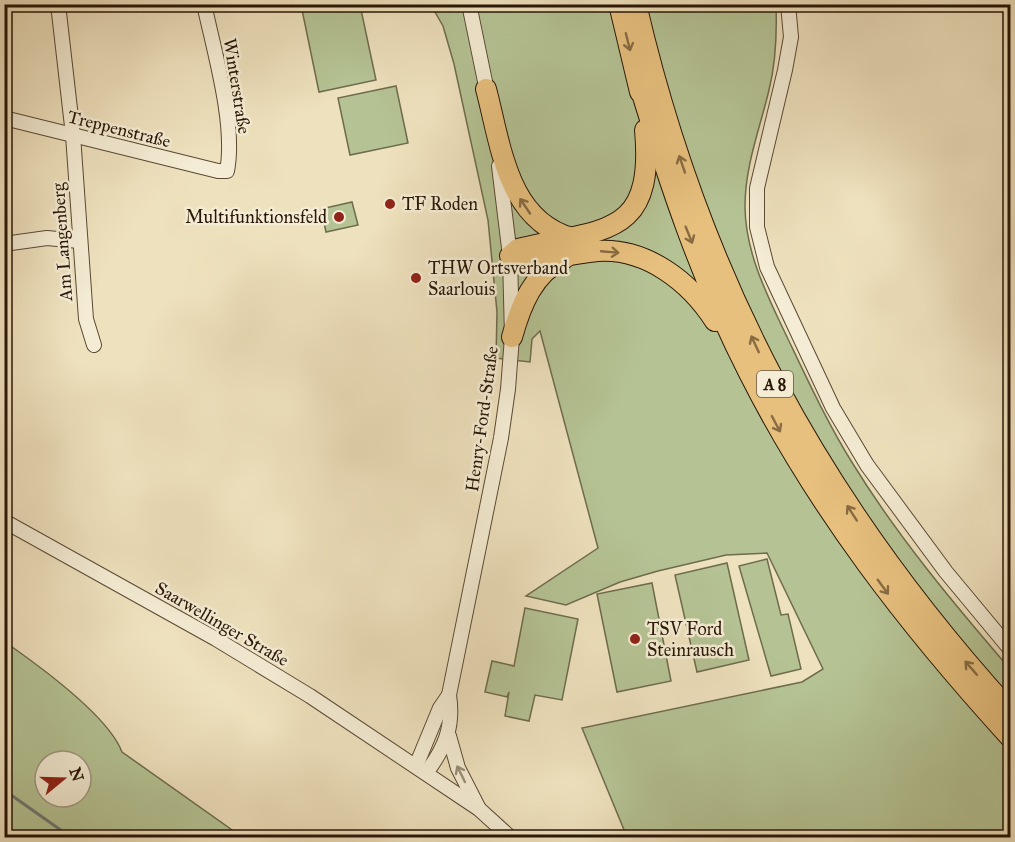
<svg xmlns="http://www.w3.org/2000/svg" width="1015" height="842" viewBox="0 0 1015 842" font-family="'IM FELL Great Primer',serif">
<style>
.green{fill:#b5c394;stroke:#6e6c4d;stroke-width:1.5;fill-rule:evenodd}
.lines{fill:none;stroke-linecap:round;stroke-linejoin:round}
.stream{stroke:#6f7973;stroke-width:3}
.minor-casing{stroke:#5a4934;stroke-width:16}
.highway-casing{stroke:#281606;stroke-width:22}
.minor{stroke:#f4ecd4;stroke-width:14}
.highway{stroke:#e7c07e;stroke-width:20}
.oneway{stroke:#886b42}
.oneway2{stroke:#988c77}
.poi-dot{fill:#8f2418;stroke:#f4ecd4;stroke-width:2}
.labels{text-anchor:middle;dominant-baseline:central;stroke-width:5;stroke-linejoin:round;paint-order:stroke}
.shield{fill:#f4ecd4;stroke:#655644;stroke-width:1.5}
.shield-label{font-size:16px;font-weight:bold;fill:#281606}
.street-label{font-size:18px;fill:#281606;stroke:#f4ecd4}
.poi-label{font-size:18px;fill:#281606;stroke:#f4ecd4;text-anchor:start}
</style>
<rect width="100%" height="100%" fill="#eee1bd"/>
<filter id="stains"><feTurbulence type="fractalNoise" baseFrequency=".00333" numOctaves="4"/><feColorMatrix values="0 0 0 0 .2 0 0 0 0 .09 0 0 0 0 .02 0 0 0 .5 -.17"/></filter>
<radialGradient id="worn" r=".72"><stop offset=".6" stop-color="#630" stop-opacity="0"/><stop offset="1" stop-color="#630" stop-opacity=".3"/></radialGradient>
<g class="green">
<path d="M301 5H360L376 80 319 92Z"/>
<path d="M431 5H776C777 34 776 62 769 90 760 128 745 166 745 206 745 253 768 297 788 339 808 381 828 424 853 464 898 537 954 604 1010 669V837H627L582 728 802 682 823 669 767 553 726 555 658 571 620 582 566 605 526 596 598 548 540 331 532 339 530 362 496 358 497 312 488 220 454 64 443 26Z"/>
<path d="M396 86 408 143 350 155 338 98Z"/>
<path d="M352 202 358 225 326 232 321 209Z"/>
<path d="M767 559 781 615 788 614 801 669 771 676 739 566Z"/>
<path d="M727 563 749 660 697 672 675 575Z"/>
<path d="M652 583 671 681 617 692 597 594Z"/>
<path d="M525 608 578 619 562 700 535 695 529 721 505 716 509 692 507 697 485 692 492 661 514 666Z"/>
<path d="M5 642C38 665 108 715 122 752L242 837H5ZM45 761H81V797H45Z"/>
</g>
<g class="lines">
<path class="stream" d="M4 790 72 838"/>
<defs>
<g id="minor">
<path d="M58 4 73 135 86 319 94 345"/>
<path d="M469 4 488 96"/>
<path d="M788 4 791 37 785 70 757 188V227L767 267 833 408 867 465 946 572 1010 649"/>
<path d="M4 118 218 171H227C236 125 214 51 204 4"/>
<path d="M4 244 47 238 79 241"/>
<path d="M4 521 216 639 310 696 479 809 511 838"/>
<path d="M449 736 458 768 478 807"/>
<path d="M416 766 440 708 449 695"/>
<path d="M426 773C445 748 454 727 449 695L501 438 508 389 512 337 510 256 499 166"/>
</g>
<g id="highway">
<path d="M619 4 640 92"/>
<path d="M636 4C700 281 820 502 1010 711"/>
<path d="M638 80C668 180 701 279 749 373 817 508 909 626 1010 737"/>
<path d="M486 89C501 145 507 220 572 238"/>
<path d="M510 256 518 249C601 228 655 240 645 130"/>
<path d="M516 257C542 263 572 253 598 251 647 248 690 282 715 321"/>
<path d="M512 337C521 305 533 273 565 258"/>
</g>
</defs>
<use href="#minor" class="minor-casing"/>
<use href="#highway" class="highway-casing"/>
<use href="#minor" class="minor"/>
<use href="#highway" class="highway"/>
</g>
<defs><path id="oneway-shaft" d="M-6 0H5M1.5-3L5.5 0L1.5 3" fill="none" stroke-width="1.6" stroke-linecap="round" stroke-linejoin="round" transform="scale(1.5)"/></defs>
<g class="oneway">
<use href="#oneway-shaft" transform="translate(628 42) rotate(76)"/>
<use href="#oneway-shaft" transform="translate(682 164) rotate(-109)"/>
<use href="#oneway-shaft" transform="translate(525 206) rotate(-124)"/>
<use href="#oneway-shaft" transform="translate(689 235) rotate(68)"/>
<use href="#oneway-shaft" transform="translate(610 252) rotate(5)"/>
<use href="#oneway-shaft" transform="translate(755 344) rotate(-115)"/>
<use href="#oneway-shaft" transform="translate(776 424) rotate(62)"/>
<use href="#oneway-shaft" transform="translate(852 513) rotate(-123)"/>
<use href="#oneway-shaft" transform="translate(883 587) rotate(54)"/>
<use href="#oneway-shaft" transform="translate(971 668) rotate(-131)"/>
</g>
<use class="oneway2" href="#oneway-shaft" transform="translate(461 774) rotate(-116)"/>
<g class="poi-dot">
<circle cx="390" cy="204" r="6"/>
<circle cx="339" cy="217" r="6"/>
<circle cx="416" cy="278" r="6"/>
<circle cx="635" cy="639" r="6"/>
</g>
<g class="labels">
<rect class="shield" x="757" y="371" width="36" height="26" rx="4.5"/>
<g class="shield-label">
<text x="775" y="384">A 8</text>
</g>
<g class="street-label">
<text transform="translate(237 86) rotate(81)">Winterstraße</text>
<text transform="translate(119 129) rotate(14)">Treppenstraße</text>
<text transform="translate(62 242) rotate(-94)">Am Langenberg</text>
<text transform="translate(482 419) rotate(-82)">Henry-Ford-Straße</text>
<text transform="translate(222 624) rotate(30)">Saarwellinger Straße</text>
</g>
<g class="poi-label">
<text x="402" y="204">TF Roden</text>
<text x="327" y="217" text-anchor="end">Multifunktionsfeld</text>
<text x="428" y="268">THW Ortsverband<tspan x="428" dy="21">Saarlouis</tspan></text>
<text x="647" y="629">TSV Ford<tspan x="647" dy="21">Steinrausch</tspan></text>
</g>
</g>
<rect width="1015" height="842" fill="none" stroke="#eee1bd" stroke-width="24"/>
<rect x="6" y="6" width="1003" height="830" fill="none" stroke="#281606" stroke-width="3"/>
<rect x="12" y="12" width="991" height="818" fill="none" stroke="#281606" stroke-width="1.5"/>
<g transform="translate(63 779) rotate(71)"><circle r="28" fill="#f4ecd4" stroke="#a29682" stroke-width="1.5"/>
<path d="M0-4.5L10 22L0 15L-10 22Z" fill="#8f2418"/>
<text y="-9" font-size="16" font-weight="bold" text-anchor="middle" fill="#281606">N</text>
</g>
<rect width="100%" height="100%" filter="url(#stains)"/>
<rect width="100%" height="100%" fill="url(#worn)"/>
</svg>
